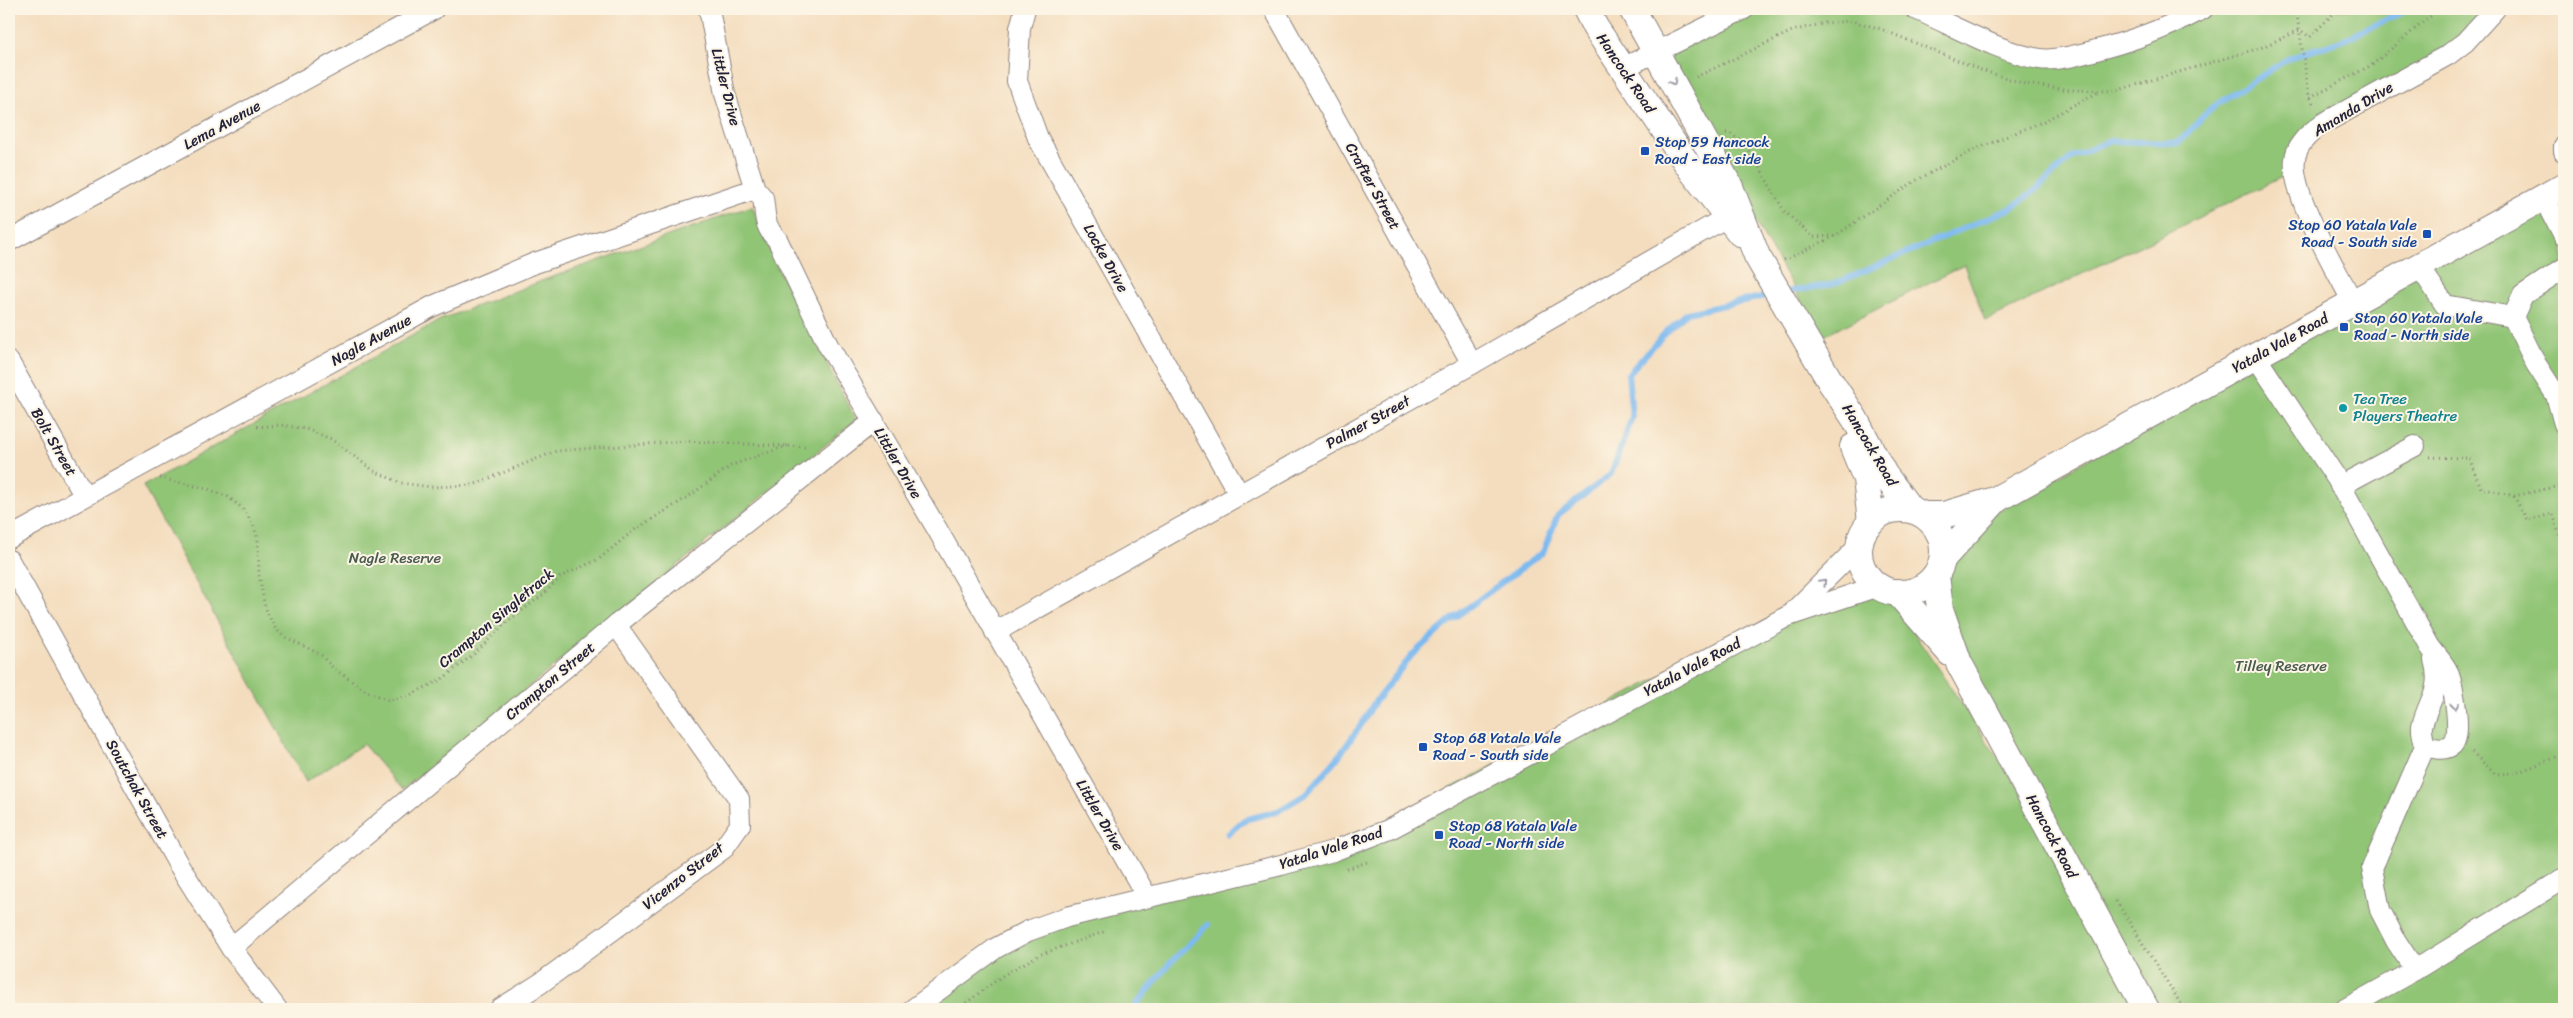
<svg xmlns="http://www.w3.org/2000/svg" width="2573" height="1018" viewBox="0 0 2573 1018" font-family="Sriracha,sans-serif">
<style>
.green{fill:#91c576;stroke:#5a7458}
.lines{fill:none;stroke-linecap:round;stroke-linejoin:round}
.stream{stroke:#7dbaf0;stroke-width:6}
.minor-casing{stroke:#8b807c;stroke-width:22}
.major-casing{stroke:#8b807c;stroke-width:28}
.path{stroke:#8b807c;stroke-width:3;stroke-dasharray:1 4;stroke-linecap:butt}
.minor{stroke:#fff;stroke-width:20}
.major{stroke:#fff;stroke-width:26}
.oneway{stroke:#9c9ca7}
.transit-dot{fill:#1a4fb4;stroke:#fcf5e5;stroke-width:2}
.culture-dot{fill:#0f9aa8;stroke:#fcf5e5;stroke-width:2}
.labels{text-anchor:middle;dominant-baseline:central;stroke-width:4;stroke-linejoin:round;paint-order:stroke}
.street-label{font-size:15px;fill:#22223b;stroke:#fcf5e5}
.transit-label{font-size:15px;fill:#164399;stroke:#fcf5e5;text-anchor:start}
.culture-label{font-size:15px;fill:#0d838f;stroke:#fcf5e5;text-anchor:start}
.park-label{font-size:15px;fill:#495b50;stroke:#fcf5e5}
</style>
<rect width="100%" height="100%" fill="#fcf5e5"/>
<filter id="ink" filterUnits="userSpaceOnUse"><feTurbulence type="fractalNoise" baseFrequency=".02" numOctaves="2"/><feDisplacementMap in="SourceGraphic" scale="10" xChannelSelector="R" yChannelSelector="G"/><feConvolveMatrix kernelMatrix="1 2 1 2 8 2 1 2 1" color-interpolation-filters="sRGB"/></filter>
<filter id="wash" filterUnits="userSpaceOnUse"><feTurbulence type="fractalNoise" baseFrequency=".0096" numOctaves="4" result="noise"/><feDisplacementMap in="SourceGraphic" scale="20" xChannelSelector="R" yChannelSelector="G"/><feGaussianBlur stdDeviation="1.12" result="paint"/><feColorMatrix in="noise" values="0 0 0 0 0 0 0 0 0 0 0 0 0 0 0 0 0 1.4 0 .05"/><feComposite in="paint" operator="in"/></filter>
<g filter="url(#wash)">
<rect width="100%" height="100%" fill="#f4ddbe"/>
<g class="green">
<path d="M1744 9H1915L2041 60 2202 9H2494L2465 42 2322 124 2282 177 1985 321 1964 265 1822 337 1656 51Z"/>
<path d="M2564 186V1009H913L1028 931 1333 851 1808 598 1884 589 2055 842 1959 663 1936 575 1970 527Z"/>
<path d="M752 206 777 267 856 420 402 790 363 744 306 782 143 486 440 320 544 280Z"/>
</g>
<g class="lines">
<g class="stream">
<path d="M1786 292 1834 284 2009 209 2032 193 2072 157 2109 141 2178 143 2210 109 2289 58 2341 41 2409 9"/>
<path d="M1228 834 1244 820 1278 811 1306 794 1336 760 1361 725 1374 703 1412 655 1450 621 1543 552 1558 515 1611 474 1632 417 1628 374 1665 333 1687 313 1771 295"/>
<path d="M1133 1009 1171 962 1208 925"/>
</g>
</g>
</g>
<g filter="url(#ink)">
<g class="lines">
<defs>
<g id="minor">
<path d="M709 9 725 94 755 189 763 198C766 215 763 226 777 239L828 345 937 529 1147 897"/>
<path d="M1025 9 1020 28 1017 81 1038 138 1239 494"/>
<path d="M1274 9 1472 364"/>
<path d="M1915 9C1950 24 2004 54 2040 59 2055 61 2074 56 2089 52 2132 41 2163 30 2203 9"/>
<path d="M1623 68 1744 9"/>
<path d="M2564 146V151"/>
<path d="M2544 197 2564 236"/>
<path d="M9 241 434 9"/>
<path d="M2419 266 2445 305 2513 317 2523 295 2564 268"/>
<path d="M2353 303C2337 270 2290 194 2295 159 2297 143 2310 133 2322 124L2448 55 2465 42 2495 9"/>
<path d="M2513 317 2536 364 2556 395 2564 424"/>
<path d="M2256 357 2337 479 2430 647C2436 655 2444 663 2448 672 2453 685 2464 739 2451 746 2442 751 2434 748 2425 746"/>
<path d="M9 362 84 495"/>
<path d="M2340 486 2415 446"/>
<path d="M9 538 433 306 535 263 755 189"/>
<path d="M9 560 177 862 231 948 277 1009"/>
<path d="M1795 610 1859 546"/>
<path d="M995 632 1472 364 1739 210"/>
<path d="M231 948 616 625 874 421"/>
<path d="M2415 970 2396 941 2380 910 2372 868 2425 746C2424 740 2421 732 2422 726 2428 700 2443 690 2434 660"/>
<path d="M500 1009 541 983 723 849 740 825 739 799 616 625"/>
<path d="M913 1009 996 948 1028 931 1067 917 1281 865 1333 851 1388 830 1788 616 1878 586"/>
<path d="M2345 1009 2415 970 2563 879"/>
</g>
<g id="major">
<path d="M1586 9 1595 27 1692 171 1740 233"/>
<path d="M1632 9 1730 187 1757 256 1830 381 1855 419 1884 474 1910 509"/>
<path d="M1853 447 1866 479 1871 522"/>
<circle cx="1901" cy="551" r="42"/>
<path d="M1924 515H1944L1995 500 2564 186"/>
<path d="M1943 558 1995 501"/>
<path d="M1936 575 1940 609 1959 663 2146 1009"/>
<path d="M1897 592 1950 653"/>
</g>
</defs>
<use href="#minor" class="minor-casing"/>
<use href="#major" class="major-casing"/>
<g class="path">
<path d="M2296 9 2309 94 2314 105"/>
<path d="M1696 77 1792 31 1825 23 1852 21 1881 29 1981 70 2025 84 2070 90 2115 91 2260 48 2300 30 2310 37 2338 9"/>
<path d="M2310 97 2372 65 2439 9"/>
<path d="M1726 133H1730L1745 145 1756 161 1784 211 1813 237 1832 236"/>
<path d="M1784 260 1835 236 1915 181 1974 150 2044 121 2100 91"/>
<path d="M257 427 280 425 306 429 331 439 374 471 401 483 431 487 473 485 556 451 686 441 807 447"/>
<path d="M2430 457 2469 458 2481 488 2514 496 2564 485"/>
<path d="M160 478 208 489 228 497 242 508 253 524 258 539 259 575 265 607 274 627 283 636 320 654 333 668 366 691 389 700 408 696 442 679 474 654 507 622 544 594 560 577 599 559 634 530 688 497 732 465 789 445"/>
<path d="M2514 496 2527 520 2553 514 2564 550"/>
<path d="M2472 752 2495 774 2516 773 2564 754"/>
<path d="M1347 869 1370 861"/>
<path d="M2116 901 2184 1009"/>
<path d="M958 1009 1002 976 1039 955 1106 931"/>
</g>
<use href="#minor" class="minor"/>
<use href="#major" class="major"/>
</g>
<defs><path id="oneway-chevron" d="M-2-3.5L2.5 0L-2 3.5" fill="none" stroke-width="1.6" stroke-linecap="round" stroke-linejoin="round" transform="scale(1.25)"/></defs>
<g class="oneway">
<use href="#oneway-chevron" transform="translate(1673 82) rotate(61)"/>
<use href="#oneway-chevron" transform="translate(1823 582) rotate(-47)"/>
<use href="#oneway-chevron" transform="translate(2455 706) rotate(84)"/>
</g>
</g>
<g class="transit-dot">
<rect x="1640" y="146" width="10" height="10" rx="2.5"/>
<rect x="2422" y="229" width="10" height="10" rx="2.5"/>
<rect x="2339" y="322" width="10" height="10" rx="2.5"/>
<rect x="1418" y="742" width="10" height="10" rx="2.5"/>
<rect x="1434" y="830" width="10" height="10" rx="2.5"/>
</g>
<circle class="culture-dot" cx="2343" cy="408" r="5"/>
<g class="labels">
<g class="street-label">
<text transform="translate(1626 73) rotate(56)">Hancock Road</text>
<text transform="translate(726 87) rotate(76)">Littler Drive</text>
<text transform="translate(2353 109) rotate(-31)">Amanda Drive</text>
<text transform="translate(222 125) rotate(-29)">Lema Avenue</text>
<text transform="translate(1373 186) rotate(61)">Crafter Street</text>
<text transform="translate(1106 258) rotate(61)">Locke Drive</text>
<text transform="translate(371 340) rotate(-29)">Nagle Avenue</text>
<text transform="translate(2280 343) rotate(-29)">Yatala Vale Road</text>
<text transform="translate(1368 422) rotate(-29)">Palmer Street</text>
<text transform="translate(54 442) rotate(60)">Bolt Street</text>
<text transform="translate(1870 445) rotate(59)">Hancock Road</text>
<text transform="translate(898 463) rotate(60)">Littler Drive</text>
<text transform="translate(496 618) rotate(-40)">Crampton Singletrack</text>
<text transform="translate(1692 667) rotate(-28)">Yatala Vale Road</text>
<text transform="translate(550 681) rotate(-40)">Crampton Street</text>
<text transform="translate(137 789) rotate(61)">Soutchak Street</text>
<text transform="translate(1100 815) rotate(60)">Littler Drive</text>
<text transform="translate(2052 836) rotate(62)">Hancock Road</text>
<text transform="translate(1331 848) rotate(-18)">Yatala Vale Road</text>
<text transform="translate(683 876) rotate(-38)">Vicenzo Street</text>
</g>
<g class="transit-label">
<text x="1655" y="142">Stop 59 Hancock<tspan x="1655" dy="17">Road - East side</tspan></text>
<text x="2417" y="225" text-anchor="end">Stop 60 Yatala Vale<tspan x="2417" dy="17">Road - South side</tspan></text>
<text x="2354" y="318">Stop 60 Yatala Vale<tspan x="2354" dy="17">Road - North side</tspan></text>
<text x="1433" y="738">Stop 68 Yatala Vale<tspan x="1433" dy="17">Road - South side</tspan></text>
<text x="1449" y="826">Stop 68 Yatala Vale<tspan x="1449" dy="17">Road - North side</tspan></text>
</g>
<g class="culture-label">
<text x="2353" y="399">Tea Tree<tspan x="2353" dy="17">Players Theatre</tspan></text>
</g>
<g class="park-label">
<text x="395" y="558">Nagle Reserve</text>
<text x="2281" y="666">Tilley Reserve</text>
</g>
</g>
<rect width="2573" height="1018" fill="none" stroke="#fcf5e5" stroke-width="30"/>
</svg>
